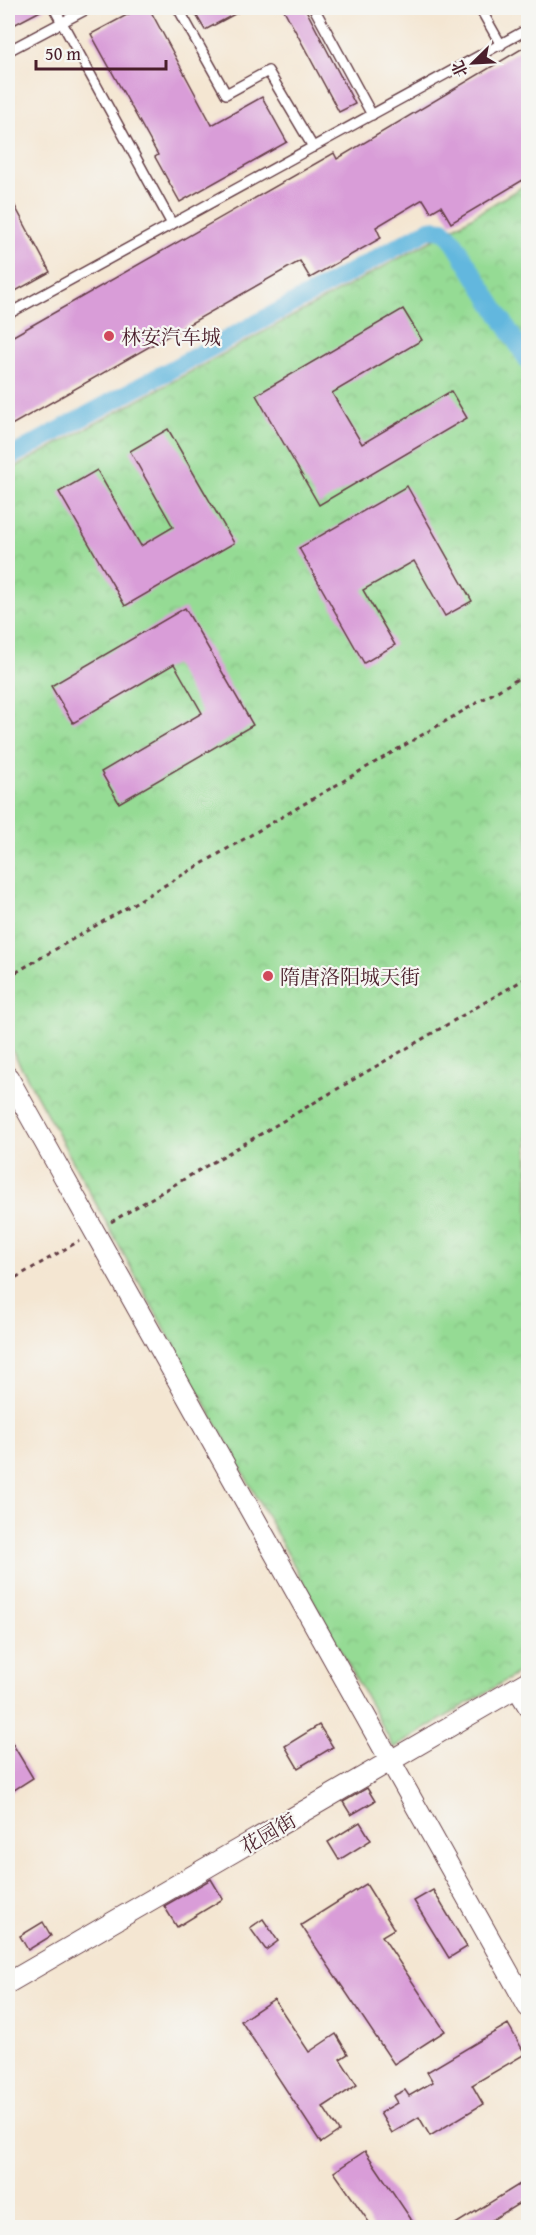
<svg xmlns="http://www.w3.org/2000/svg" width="536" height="2235" viewBox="0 0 536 2235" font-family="'Gentium Book Plus','Noto Serif SC',serif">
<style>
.park{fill:url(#park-crowns);stroke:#707d60;stroke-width:1.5}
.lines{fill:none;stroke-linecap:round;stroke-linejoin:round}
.canal{stroke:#62b7de;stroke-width:18}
.building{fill:#d99dd8}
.lane-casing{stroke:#643d44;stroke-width:12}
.street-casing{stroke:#643d44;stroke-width:22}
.path{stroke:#643d44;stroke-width:3;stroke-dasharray:4.5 4.5;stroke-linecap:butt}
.lane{stroke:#fff;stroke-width:9}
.street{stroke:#fff;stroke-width:20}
.poi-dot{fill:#d1495b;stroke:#f6f6f2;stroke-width:2}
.labels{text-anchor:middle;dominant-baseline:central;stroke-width:4.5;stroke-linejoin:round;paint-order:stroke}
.poi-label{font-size:20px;fill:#4a1f2b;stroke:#f6f6f2;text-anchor:start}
.street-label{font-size:20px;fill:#4a1f2b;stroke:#f6f6f2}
</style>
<defs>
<pattern id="park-crowns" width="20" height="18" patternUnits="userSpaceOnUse" patternTransform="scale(1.5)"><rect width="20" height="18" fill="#95db94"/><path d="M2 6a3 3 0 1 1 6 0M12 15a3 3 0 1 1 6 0" fill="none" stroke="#82bc80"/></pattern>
</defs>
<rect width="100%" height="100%" fill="#f6f6f2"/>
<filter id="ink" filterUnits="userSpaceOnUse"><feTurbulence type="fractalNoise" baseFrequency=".0167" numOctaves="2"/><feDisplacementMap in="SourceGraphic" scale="12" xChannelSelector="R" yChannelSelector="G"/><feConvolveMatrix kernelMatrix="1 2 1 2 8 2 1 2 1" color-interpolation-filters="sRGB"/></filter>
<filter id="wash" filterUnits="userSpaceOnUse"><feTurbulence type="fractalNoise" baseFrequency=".008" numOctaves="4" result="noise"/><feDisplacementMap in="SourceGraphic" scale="24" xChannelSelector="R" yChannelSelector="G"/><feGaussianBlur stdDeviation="1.35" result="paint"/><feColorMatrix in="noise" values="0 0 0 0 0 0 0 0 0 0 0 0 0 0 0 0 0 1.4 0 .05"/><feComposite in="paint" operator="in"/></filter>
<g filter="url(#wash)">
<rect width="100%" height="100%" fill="#f4e6d2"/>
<path class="park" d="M528 183V1667L394 1748 8 1043V471L440 236Z"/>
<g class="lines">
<path class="canal" d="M8 458 430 229 443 230 452 239 528 361"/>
</g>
<g id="blocks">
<g class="building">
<path d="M8 8H46L8 28Z"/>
<path d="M140 8H149L212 125 262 97 287 142 180 202 155 157 158 155 91 34Z"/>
<path d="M192 8H246L205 30Z"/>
<path d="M283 8H305L355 104 339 112Z"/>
<path d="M528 45V177L451 223 441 206 431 212 423 199 376 227 381 238 310 278 300 261 8 427V339L334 153 337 159Z"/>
<path d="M8 193 50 272 12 293 8 285Z"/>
<path d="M403 309 422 340 332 393 362 444 451 391 467 418 319 505 256 395Z"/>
<path d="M168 429 234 543 125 606 59 492 97 470 141 546 173 527 130 451Z"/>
<path d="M407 486 472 601 445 616 414 561 363 590 395 645 364 663 299 548Z"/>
<path d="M185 608 253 725 119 803 101 772 202 713 174 664 73 723 51 686Z"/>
<path d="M319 1725 333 1747 298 1768 285 1746Z"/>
<path d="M8 1736 33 1778 8 1794Z"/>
<path d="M367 1788 375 1801 351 1815 343 1802Z"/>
<path d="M360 1822 371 1840 339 1860 328 1842Z"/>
<path d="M211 1879 223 1899 177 1927 164 1906Z"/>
<path d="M366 1884 394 1929 382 1936 445 2031 394 2064 301 1925Z"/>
<path d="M433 1890 467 1947 449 1958 414 1901Z"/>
<path d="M263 1919 278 1941 266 1950 250 1928Z"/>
<path d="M43 1922 51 1936 28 1950 20 1936Z"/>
<path d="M274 1999 309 2052 336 2034 348 2054 340 2059 357 2085 323 2107 339 2131 321 2143 241 2021Z"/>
<path d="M508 2024 525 2054 472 2085 483 2104 430 2136 419 2117 392 2133 380 2113 397 2103 393 2096 405 2090 409 2096 433 2082 427 2072Z"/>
<path d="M365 2151 417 2228H373L334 2172Z"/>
<path d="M528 2179V2198L479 2228H449Z"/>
</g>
</g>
</g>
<g filter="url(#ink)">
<use href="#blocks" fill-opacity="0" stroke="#643d44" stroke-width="1.5"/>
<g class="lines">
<defs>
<g id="lane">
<path d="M54 8 172 224"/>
<path d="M178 8 226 94 268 71 313 147"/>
<path d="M314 8 372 115"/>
<path d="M480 8 501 45"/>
<path d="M8 51 89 8"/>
<path d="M8 314 528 29"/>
</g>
<g id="street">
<path d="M8 1077 528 2007"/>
<path d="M517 1688 528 1706"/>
<path d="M8 1983 528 1681"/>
</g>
</defs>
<use href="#lane" class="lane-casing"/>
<use href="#street" class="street-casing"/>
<g class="path">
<path d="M8 977 528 673"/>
<path d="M111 1222 528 977"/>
<path d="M8 1282 79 1241"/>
</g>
<use href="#lane" class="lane"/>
<use href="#street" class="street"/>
</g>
</g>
<g class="poi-dot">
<circle cx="109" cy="336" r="6"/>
<circle cx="268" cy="976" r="6"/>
</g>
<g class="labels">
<g class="poi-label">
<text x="121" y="336">林安汽车城</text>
<text x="280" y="976">隋唐洛阳城天街</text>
</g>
<g class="street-label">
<text transform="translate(268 1833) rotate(-30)">花园街</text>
</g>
</g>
<rect width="536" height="2235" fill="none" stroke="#f6f6f2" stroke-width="30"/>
<g transform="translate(473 63) rotate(246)" stroke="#f6f6f2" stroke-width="4.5" paint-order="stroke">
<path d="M0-4.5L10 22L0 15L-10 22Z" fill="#4a1f2b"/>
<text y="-9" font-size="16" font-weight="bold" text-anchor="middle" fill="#4a1f2b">北</text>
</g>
<path d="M36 60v9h130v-9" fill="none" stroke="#4a1f2b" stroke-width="3"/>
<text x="45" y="60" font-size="18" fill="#4a1f2b" stroke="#f6f6f2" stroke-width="4.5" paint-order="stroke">50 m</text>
</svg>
